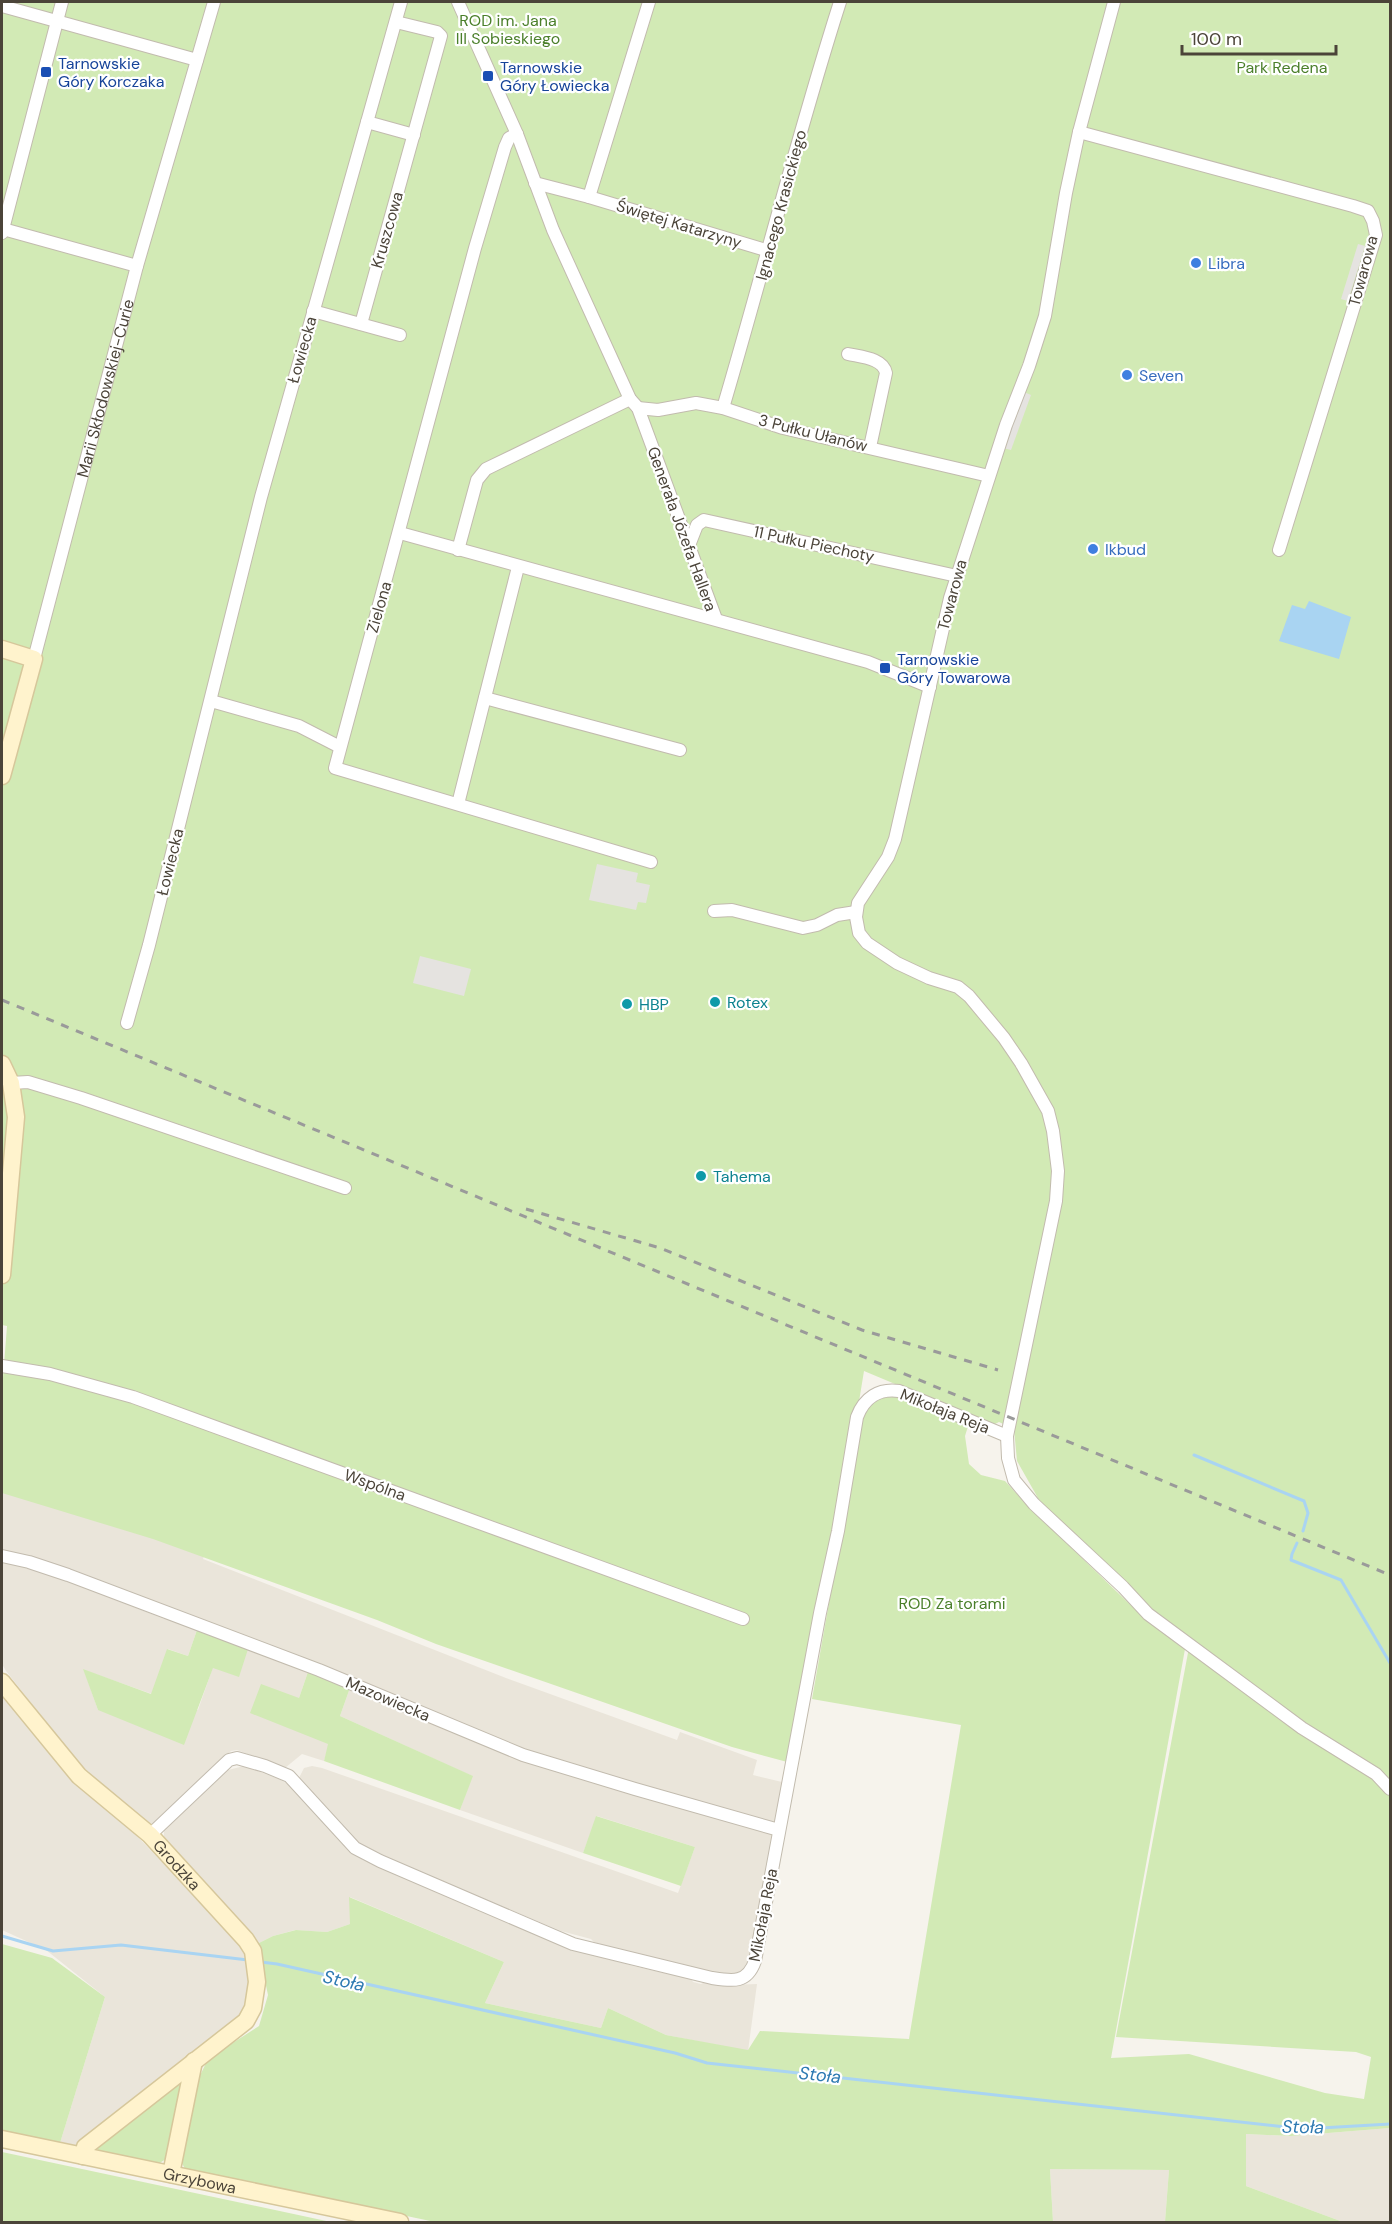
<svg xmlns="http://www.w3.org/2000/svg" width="1392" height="2224" viewBox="0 0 1392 2224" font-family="'DM Sans',sans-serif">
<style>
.residential{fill:#eae5da}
.green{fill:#d2eab5}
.parking{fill:#e5e3e0}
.water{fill:#a9d4f2}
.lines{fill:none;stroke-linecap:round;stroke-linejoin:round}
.stream{stroke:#a9d4f2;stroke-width:3}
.street-casing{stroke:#c2bbae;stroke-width:14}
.secondary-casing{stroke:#d6c79b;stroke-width:19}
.street{stroke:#fff;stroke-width:12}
.secondary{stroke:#fff3cd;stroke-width:16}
.rail{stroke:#9a9a9a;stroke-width:3;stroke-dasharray:8 8;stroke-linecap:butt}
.transit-dot{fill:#1a4fb4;stroke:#fff;stroke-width:2}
.shop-dot{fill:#3f7fe0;stroke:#fff;stroke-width:2}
.culture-dot{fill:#0f9aa8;stroke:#fff;stroke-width:2}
.labels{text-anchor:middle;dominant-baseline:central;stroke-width:4.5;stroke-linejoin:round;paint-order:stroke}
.park-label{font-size:16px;fill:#4a7f2a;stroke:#fff}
.transit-label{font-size:16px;fill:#164399;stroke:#fff;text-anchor:start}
.street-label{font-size:16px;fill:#4b4439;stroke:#fff}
.shop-label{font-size:16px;fill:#366cbe;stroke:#fff;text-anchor:start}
.culture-label{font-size:16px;fill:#0d838f;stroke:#fff;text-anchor:start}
.water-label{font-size:18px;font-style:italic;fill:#2e7ab2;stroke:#fff}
</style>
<rect width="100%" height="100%" fill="#f6f3ec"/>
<g class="residential">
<path d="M2 1417 220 1512 203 1559 506 1678 677 1740 680 1732 757 1760 753 1775 786 1783 777 1820 771 1823 538 1755 257 1640 53 1564 2 1550Z"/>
<path d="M2 1559 28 1565 164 1619 167 1618 197 1630 188 1656 168 1649 152 1694 84 1670 98 1710H198L213 1667 249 1646 309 1669 299 1698 329 1744 324 1761 302 1754 285 1768 237 1750 231 1751 152 1827 80 1765 6 1671 2 1664Z"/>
<path d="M351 1685 484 1743 774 1835 750 1959 745 1970 732 1976 714 1973 638 1956 594 1942 591 1939 561 1931 487 1900 405 1866 356 1842 299 1778 304 1768 312 1766 322 1768 678 1893 695 1847 597 1816 583 1853 460 1810 472 1776 340 1716Z"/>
<path d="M2 1696 73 1781 124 1823 203 1904 244 1951 246 1965 248 1967 249 1996 242 2015 78 2147 60 2143 105 1997 46 1950 2 1930Z"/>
<path d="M244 1766 279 1779 293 1787 303 1796 344 1845 363 1860 575 1947 633 1966 691 1979 693 1982 701 1984 705 1982 731 1985 757 1984 748 2051 666 2035 608 2008 601 2028 485 2003 504 1962 350 1897V1924L327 1932 295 1930 273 1936 257 1944 164 1837V1829L228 1770Z"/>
<path d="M1390 2128V2222H1343L1246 2186V2134L1291 2136Z"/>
<path d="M1050 2169 1169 2170 1165 2222H1053Z"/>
</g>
<g class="green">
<path d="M2 2H1390V2128L1291 2136 1246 2134V2186L1343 2222H1165L1169 2170 1050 2169 1053 2222H435L185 2169 180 2159 193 2090 208 2059 259 2026 268 1995 257 1944 273 1936 296 1930 327 1932 350 1924 349 1897 504 1962 485 2003 601 2028 608 2008 666 2035 748 2050 760 2031 909 2039 961 1725 812 1699 862 1416 874 1399 893 1395 969 1423 965 1436 969 1464 981 1475 1005 1481 1026 1504 1146 1620 1185 1649 1111 2058 1189 2054 1325 2093 1364 2099 1371 2057 1356 2052 1116 2037 1190 1642 1131 1594 1047 1514 1017 1461 1014 1429 999 1422 993 1425 864 1371 844 1493 791 1763 732 1747 436 1644 377 1620 153 1539 2 1493V1391L7 1326 2 1325Z"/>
<path d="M197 1630 249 1646 239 1677 213 1668 184 1745 98 1710 83 1669 151 1694 167 1649 188 1656Z"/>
<path d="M309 1669 351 1685 340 1716 473 1776 460 1810 324 1761 328 1744 250 1713 261 1684 299 1698Z"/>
<path d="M596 1816 695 1847 681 1886 583 1853Z"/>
<path d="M2 1944 52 1958 105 1997 60 2143 2 2131Z"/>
<path d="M184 2076 166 2159 158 2164 98 2152 97 2145Z"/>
<path d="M2 2152 331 2222H2Z"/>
</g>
<g class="parking">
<path d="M1358 244 1365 246 1348 301 1341 299Z"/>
<path d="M1024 392 1031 395 1011 450 1003 448Z"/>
<path d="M597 864 638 873 636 882 650 885 646 903 638 902 636 910 589 900Z"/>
<path d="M420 956 471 969 464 996 413 983Z"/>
</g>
<path class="water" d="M1309 601 1351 617 1339 659 1279 641 1292 605 1305 609Z"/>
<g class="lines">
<g class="stream">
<path d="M1194 1455 1304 1501 1308 1513 1303 1531"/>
<path d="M1297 1543 1292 1554 1291 1560 1341 1580 1390 1663"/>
<path d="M2 1936 53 1951 121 1945 248 1960"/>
<path d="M261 1962 277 1964 675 2053 707 2063 1303 2129 1390 2124"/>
</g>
<defs>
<g id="street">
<path d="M458 2 517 134 553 230 630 399 638 408 716 619"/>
<path d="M1114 2 1079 132 1066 193 1045 316 1029 366 1006 425 950 598 895 839 888 857 858 903 856 917 859 933 867 943 897 963 929 978 958 987 969 996 1004 1038 1021 1063 1048 1111 1053 1131 1058 1171 1056 1201 1007 1436 1008 1458 1014 1480 1034 1504 1123 1587 1148 1614 1302 1728 1376 1774 1390 1789"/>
<path d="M2 6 197 60"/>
<path d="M367 122 414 135"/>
<path d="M1079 132 1353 206 1368 211 1373 221 1376 235 1279 550"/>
<path d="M517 134 509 138 505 147 475 248 335 768 651 862"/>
<path d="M535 183 589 197 769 251"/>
<path d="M589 197 649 2"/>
<path d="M3 229 137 266"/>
<path d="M2 233 62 2"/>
<path d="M313 311 400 335"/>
<path d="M361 324 441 36 437 32 396 22"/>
<path d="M848 354C861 357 883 358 886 373L870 447"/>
<path d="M638 408 658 410 696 403 723 408 783 428 989 476"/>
<path d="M723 408C763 273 797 136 840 2"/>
<path d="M400 533 868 662 930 687"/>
<path d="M688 548 697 525 704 520 957 576"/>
<path d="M458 550 477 480 486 469 630 399"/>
<path id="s1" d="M34 659 137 266 214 2"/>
<path d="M485 698 680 750"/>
<path d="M211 701 299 726 340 747"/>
<path d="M458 804 518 567"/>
<path d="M714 911 732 910 803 928 817 925 837 915 856 912"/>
<path d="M127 1023 149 945 261 497 401 2"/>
<path d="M11 1083 28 1082 81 1098 345 1188"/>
<path d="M2 1366 50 1374 133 1397 743 1619"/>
<path d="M2 1556 29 1562 68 1575 319 1670 523 1755 635 1789 779 1830"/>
<path d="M150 1835 229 1760 237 1758 265 1766 289 1776 355 1848 380 1861 573 1944 712 1978C732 1981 747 1984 755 1961L820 1613 838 1531 857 1417C864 1398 879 1388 899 1391L1007 1436"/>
</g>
<g id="secondary">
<path d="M2 649 34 659 2 776"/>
<path d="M2 1064 11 1083 16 1117 2 1275"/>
<path id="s2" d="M2 1682 79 1776 150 1835 246 1940 253 1951 257 1982 253 2008 246 2021 85 2147 83 2156"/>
<path id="s3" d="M2 2139 400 2222"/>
<path d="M171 2174 194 2061"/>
</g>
</defs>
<use href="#street" class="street-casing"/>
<use href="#secondary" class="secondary-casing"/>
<use href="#street" class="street"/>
<use href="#secondary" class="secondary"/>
<g class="rail">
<path d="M2 1000 1390 1575"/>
<path d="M526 1209 660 1248 862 1330 998 1370"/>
</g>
</g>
<g class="transit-dot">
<rect x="40" y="66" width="12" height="12" rx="3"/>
<rect x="482" y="70" width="12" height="12" rx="3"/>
<rect x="879" y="662" width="12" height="12" rx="3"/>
</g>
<g class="shop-dot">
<circle cx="1196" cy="263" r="6"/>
<circle cx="1127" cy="375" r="6"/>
<circle cx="1093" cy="549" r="6"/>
</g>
<g class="culture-dot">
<circle cx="715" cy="1002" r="6"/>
<circle cx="627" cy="1004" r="6"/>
<circle cx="701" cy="1176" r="6"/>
</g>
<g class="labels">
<g class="park-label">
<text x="508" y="20">ROD im. Jana<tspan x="508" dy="18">III Sobieskiego</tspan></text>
<text x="1282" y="67">Park Redena</text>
<text x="952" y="1603">ROD Za torami</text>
</g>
<g class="transit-label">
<text x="58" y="63">Tarnowskie<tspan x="58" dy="18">Góry Korczaka</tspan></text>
<text x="500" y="67">Tarnowskie<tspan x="500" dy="18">Góry Łowiecka</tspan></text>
<text x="897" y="659">Tarnowskie<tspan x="897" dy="18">Góry Towarowa</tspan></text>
</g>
<g class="street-label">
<text transform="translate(781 205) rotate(-75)">Ignacego Krasickiego</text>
<text transform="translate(679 224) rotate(17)">Świętej Katarzyny</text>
<text transform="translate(387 230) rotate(-74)">Kruszcowa</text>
<text transform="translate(1363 271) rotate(-75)">Towarowa</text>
<text transform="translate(302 350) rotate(-74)">Łowiecka</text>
<text stroke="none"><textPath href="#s1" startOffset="280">Marii Skłodowskiej-Curie</textPath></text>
<text transform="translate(813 433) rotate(14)">3 Pułku Ułanów</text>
<text transform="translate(682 529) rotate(70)">Generała Józefa Hallera</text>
<text transform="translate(814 544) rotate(12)">11 Pułku Piechoty</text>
<text transform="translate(952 595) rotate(-75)">Towarowa</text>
<text transform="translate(379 607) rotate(-74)">Zielona</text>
<text transform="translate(170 862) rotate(-76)">Łowiecka</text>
<text transform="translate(945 1411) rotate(22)">Mikołaja Reja</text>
<text transform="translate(375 1485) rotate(20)">Wspólna</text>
<text transform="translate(388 1699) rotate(23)">Mazowiecka</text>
<text stroke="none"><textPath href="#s2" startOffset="254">Grodzka</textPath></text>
<text transform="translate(763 1915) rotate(-79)">Mikołaja Reja</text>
<text stroke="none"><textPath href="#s3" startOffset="202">Grzybowa</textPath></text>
</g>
<g class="shop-label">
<text x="1208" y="263">Libra</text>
<text x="1139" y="375">Seven</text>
<text x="1105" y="549">Ikbud</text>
</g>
<g class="culture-label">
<text x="727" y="1002">Rotex</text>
<text x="639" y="1004">HBP</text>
<text x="713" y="1176">Tahema</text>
</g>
<g class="water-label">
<text transform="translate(344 1981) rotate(13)">Stoła</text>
<text transform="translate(820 2075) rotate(6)">Stoła</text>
<text transform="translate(1303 2127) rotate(1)">Stoła</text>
</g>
</g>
<rect width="1392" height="2224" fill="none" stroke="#4b4439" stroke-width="6"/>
<path d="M1182 45v9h154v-9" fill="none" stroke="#4b4439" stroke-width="3"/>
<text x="1191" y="45" font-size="18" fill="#4b4439" stroke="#ffffff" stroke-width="4.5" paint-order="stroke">100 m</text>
</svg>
